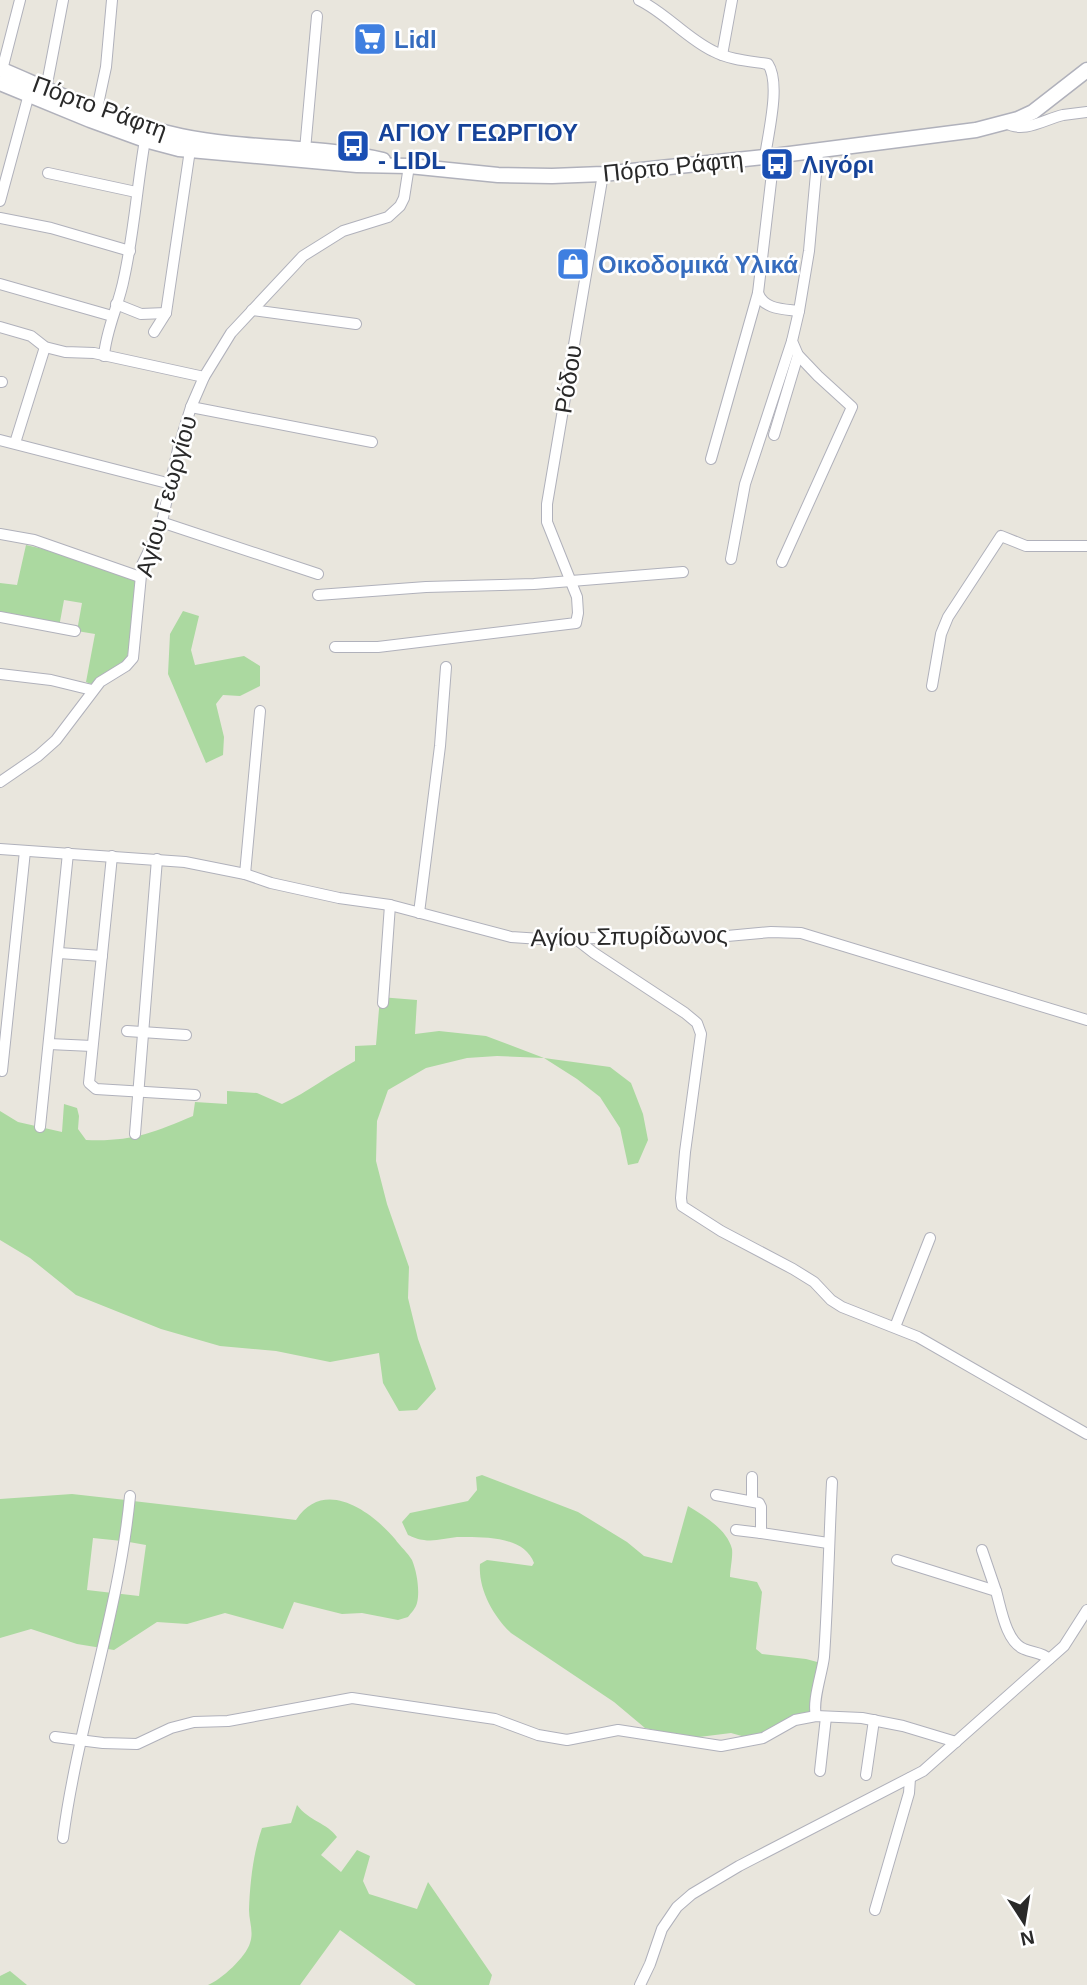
<svg xmlns="http://www.w3.org/2000/svg" width="1087" height="1985" viewBox="0 0 1087 1985" font-family="Helvetica,sans-serif">
<style>
.green{fill:#abd9a0}
.lines{fill:none;stroke-linecap:round;stroke-linejoin:round}
.minor-casing{stroke:#b0b1bb;stroke-width:12}
.secondary-casing{stroke:#b0b1bb;stroke-width:17}
.minor{stroke:#fff;stroke-width:10}
.secondary{stroke:#fff;stroke-width:14}
.labels{text-anchor:middle;dominant-baseline:central;stroke-width:5;stroke-linejoin:round;paint-order:stroke}
.shop-label{font-size:24px;font-weight:bold;fill:#366cbe;stroke:#fff;text-anchor:start}
.street-label{font-size:24px;fill:#292929;stroke:#fff}
.transit-label{font-size:24px;font-weight:bold;fill:#164399;stroke:#fff;text-anchor:start}
</style>
<rect width="100%" height="100%" fill="#e9e6dd"/>
<g class="green">
<path d="M26 545 52 551 136 580 130 647 126 659 91 684 86 682 95 634 77 631 82 603 64 600 59 627 0 616V583L17 585Z"/>
<path d="M183 611 199 616 191 650 195 665 244 656 260 666V686L240 696 223 695 216 704 224 737 223 755 206 763 168 674 170 634Z"/>
<path d="M380 997 417 1000 415 1034 439 1031 486 1036 544 1058 610 1067 631 1083 643 1114 648 1140 638 1163 628 1165 620 1128 600 1097 577 1079 544 1058 497 1056 467 1058 426 1068 388 1090 377 1121 376 1161 387 1204 409 1267 408 1298 418 1339 436 1389 417 1410 399 1411 383 1383 379 1353 330 1362 276 1351 220 1346 161 1329 76 1295 30 1258 0 1240V1111L18 1122 62 1132 64 1104 77 1108 79 1116 78 1129 86 1140C130 1142 153 1133 193 1116L195 1102 227 1104V1091L257 1093 282 1104C308 1092 329 1075 355 1061V1046L376 1045Z"/>
<path d="M482 1475 578 1512 627 1542 644 1556 672 1563 688 1506C704 1516 727 1529 732 1549 733 1557 730 1569 730 1577L757 1582 762 1592 756 1649 762 1654 806 1659 821 1663 810 1712 749 1738 731 1733 691 1738 645 1728 614 1702 511 1633C493 1616 478 1589 480 1564L487 1560 532 1566 534 1563C524 1535 481 1537 457 1537 446 1538 434 1542 424 1540 419 1540 413 1537 408 1535L402 1522 410 1513 468 1501 477 1490 476 1477Z"/>
<path d="M72 1494 126 1500 122 1541 93 1538 87 1590 139 1596 146 1545 129 1542 133 1501 296 1520C324 1477 371 1511 395 1539 400 1546 408 1553 412 1560 417 1572 420 1591 417 1603 416 1608 411 1613 408 1617L398 1620 362 1613 342 1614 294 1602 283 1629 225 1613 187 1624 157 1622 114 1650 77 1644 31 1629 0 1638V1499Z"/>
<path d="M297 1805C309 1821 327 1823 337 1837L321 1855 341 1872 357 1850 370 1856 363 1881 369 1894 417 1909 428 1882 492 1975 489 1985H416L340 1930 300 1985H208C221 1980 246 1957 250 1943 254 1932 249 1921 249 1910 250 1883 253 1854 262 1828L291 1823Z"/>
<path d="M10 1971 27 1985H0V1976Z"/>
</g>
<g class="lines">
<defs>
<g id="minor">
<path d="M639 0C666 13 686 38 713 51 730 60 749 61 768 64 781 84 768 133 765 157"/>
<path d="M722 55 732 0"/>
<path d="M2 70 20 0"/>
<path d="M46 89 63 0"/>
<path d="M97 109 106 67 112 0"/>
<path d="M1006 123C1024 134 1045 119 1063 115 1071 114 1079 113 1087 112"/>
<path d="M305 150 317 16"/>
<path d="M48 173 136 192"/>
<path d="M0 201 29 94"/>
<path d="M0 218 51 228 130 251"/>
<path d="M0 284 112 316"/>
<path d="M758 293C764 310 784 309 799 311L809 251 818 151"/>
<path d="M116 304 141 314 166 313"/>
<path d="M252 310 356 324"/>
<path d="M0 327 31 336 45 347 65 352 94 353 204 377"/>
<path d="M154 332 166 313 190 150"/>
<path d="M104 356C106 329 119 305 124 278 134 233 137 186 145 140"/>
<path d="M0 382H2"/>
<path d="M191 407 372 442"/>
<path d="M774 435 798 355"/>
<path d="M0 440 171 484"/>
<path d="M15 443 45 347"/>
<path d="M711 459 758 293 774 156"/>
<path d="M161 522 318 574"/>
<path d="M0 534 34 540 140 577"/>
<path d="M731 559 745 484 792 341"/>
<path d="M782 562 852 407 818 376 798 355 792 341 799 311"/>
<path d="M318 595 426 587 534 584 683 572"/>
<path d="M0 617 75 631"/>
<path d="M335 647H378L576 623 578 613 577 597 547 522V504L603 174"/>
<path d="M0 674 51 680 92 690"/>
<path d="M932 686 941 634 948 617 1001 536 1026 546H1087"/>
<path d="M0 782 38 756 56 740 100 682 126 666 133 658 142 565 161 526 178 449 191 407 204 377 231 333 303 256 343 231 388 217 400 206 404 198 409 166"/>
<path d="M0 849 185 862 245 874 271 883 339 898 390 905 511 937 541 939 727 936 771 932 801 933 1087 1020"/>
<path d="M112 856 89 1083 96 1089 195 1095"/>
<path d="M245 874 260 711"/>
<path d="M419 913 440 746 446 667"/>
<path d="M576 939 594 953 685 1013 697 1023 701 1034 685 1152 681 1198 682 1206 721 1231 793 1269 814 1282 831 1300 842 1307 918 1337 1087 1434"/>
<path d="M59 953 102 956"/>
<path d="M383 1003 390 905"/>
<path d="M127 1031 186 1035"/>
<path d="M49 1044 92 1046"/>
<path d="M2 1071 25 851"/>
<path d="M40 1127 68 853"/>
<path d="M135 1134 157 859"/>
<path d="M895 1327 930 1238"/>
<path d="M752 1477V1501"/>
<path d="M716 1495 759 1503 761 1507V1533L828 1543"/>
<path d="M736 1530 761 1533"/>
<path d="M982 1550 996 1591"/>
<path d="M897 1560 996 1591C1001 1608 1006 1642 1024 1649 1033 1653 1042 1652 1049 1659"/>
<path d="M816 1716C812 1701 822 1674 824 1657 828 1599 829 1540 832 1482"/>
<path d="M55 1737 103 1743 137 1744 171 1728 194 1722 228 1721 352 1698 495 1719 538 1735 567 1740 618 1730 721 1746 763 1738 795 1720 816 1716 862 1718 903 1726 956 1742"/>
<path d="M820 1771 826 1717"/>
<path d="M866 1775 874 1720"/>
<path d="M63 1838C78 1723 119 1612 130 1496"/>
<path d="M875 1910 909 1793 910 1778"/>
<path d="M640 1985 650 1964 662 1929 677 1907 692 1894 739 1866 923 1771 1064 1646 1087 1610"/>
</g>
<g id="secondary">
<path d="M0 69C59 94 118 123 181 136 248 150 317 145 383 160"/>
<path d="M0 83 90 120 145 140 179 149 357 165 409 166 498 175 552 176 603 174 774 156 976 130 1018 119 1033 112 1087 70"/>
</g>
</defs>
<use href="#minor" class="minor-casing"/>
<use href="#secondary" class="secondary-casing"/>
<use href="#minor" class="minor"/>
<use href="#secondary" class="secondary"/>
</g>
<defs>
<symbol id="supermarket-square" viewBox="-11 -11 22 22"><rect x="-9" y="-9" width="18" height="18" rx="4" fill="#3f7fe0" stroke="#fff"/><path d="M-6-5.5h2.5l.6 2H6L4.5 2H-2.5L-4.4-4H-6ZM-1.5 3.2a1.3 1.3 0 1 0 .1 0ZM3 3.2a1.3 1.3 0 1 0 .1 0Z" fill="#fff"/></symbol>
<symbol id="bus-square" viewBox="-11 -11 22 22"><rect x="-9" y="-9" width="18" height="18" rx="4" fill="#1a4fb4" stroke="#fff"/><path d="M-5-6H5V4H4V6H2V4H-2V6H-4V4H-5ZM-3.5-4V0h7V-4ZM-3.5 1.2v1.5H-2V1.2ZM2 1.2v1.5H3.5V1.2Z" fill="#fff"/></symbol>
<symbol id="shop-square" viewBox="-11 -11 22 22"><rect x="-9" y="-9" width="18" height="18" rx="4" fill="#3f7fe0" stroke="#fff"/><path d="M-5-2.5h2.3a2.7 3.5 0 0 1 5.4 0H5L5.5 6h-11ZM-1.5-2.5h3a1.5 2.3 0 0 0-3 0Z" fill="#fff"/></symbol>
</defs>
<g fill-rule="evenodd">
<use href="#supermarket-square" x="351" y="20" width="38" height="38"/>
<use href="#bus-square" x="334" y="127" width="38" height="38"/>
<use href="#bus-square" x="758" y="145" width="38" height="38"/>
<use href="#shop-square" x="554" y="245" width="38" height="38"/>
</g>
<g class="labels">
<g class="shop-label">
<text x="394" y="39">Lidl</text>
<text x="598" y="264">Οικοδομικά Υλικά</text>
</g>
<g class="street-label">
<text transform="translate(100 107) rotate(20)">Πόρτο Ράφτη</text>
<text transform="translate(673 166) rotate(-6)">Πόρτο Ράφτη</text>
<text transform="translate(568 379) rotate(-81)">Ρόδου</text>
<text transform="translate(166 496) rotate(-74)">Αγίου Γεωργίου</text>
<text transform="translate(629 936) rotate(-1)">Αγίου Σπυρίδωνος</text>
</g>
<g class="transit-label">
<text x="378" y="132">ΑΓΙΟΥ ΓΕΩΡΓΙΟΥ<tspan x="378" dy="28">- LIDL</tspan></text>
<text x="802" y="164">Λιγόρι</text>
</g>
</g>
<g transform="translate(1024 1922) rotate(168)" stroke="#ffffff" stroke-width="5" paint-order="stroke">
<path d="M0-5L12 26L0 18L-12 26Z" fill="#292929"/>
<text y="-10" font-size="19" font-weight="bold" text-anchor="middle" fill="#292929">N</text>
</g>
</svg>
